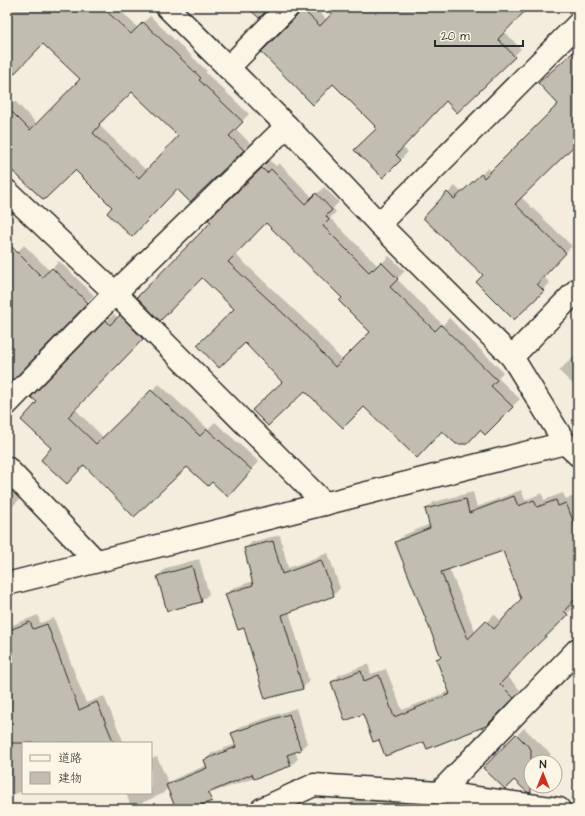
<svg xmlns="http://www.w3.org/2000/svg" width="585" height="816" viewBox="0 0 585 816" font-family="'Architects Daughter','Klee One',sans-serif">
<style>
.shadow{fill:#0003;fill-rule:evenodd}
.building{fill:#c2bdb1;stroke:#2b2b2b;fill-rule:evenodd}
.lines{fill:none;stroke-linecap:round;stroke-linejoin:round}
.minor-casing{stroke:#2b2b2b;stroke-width:25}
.minor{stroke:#fcf5e5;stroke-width:22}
</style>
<rect width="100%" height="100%" fill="#f4edde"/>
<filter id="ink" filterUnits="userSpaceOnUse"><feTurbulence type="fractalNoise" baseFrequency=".025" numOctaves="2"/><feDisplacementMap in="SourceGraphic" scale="8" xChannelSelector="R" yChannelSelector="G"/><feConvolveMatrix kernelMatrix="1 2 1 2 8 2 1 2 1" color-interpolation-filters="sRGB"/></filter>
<g filter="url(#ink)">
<g class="shadow">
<path d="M11 7H117L138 28 150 16 207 71 205 72 249 114 235 128 250 143 190 201 178 188 113 207 75 169 43 200 14 172 7 178V109L15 101 37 124 81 79 43 42 7 79V11ZM132 90 179 136 147 171 99 125 106 118V117Z"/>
<path d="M302 7H314L327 20 339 7H528L504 31 521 49 457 111 446 100 402 147 408 152 383 177 376 126 298 16Z"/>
<path d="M578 48V141L521 197 572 246 543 276 550 283 514 319 484 275 424 218 455 186 462 193 488 168 491 171 559 104Z"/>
<path d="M270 161 276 166 279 163 313 198 324 187 339 202 333 208 336 212 330 218 377 265 380 262 381 264 389 256 405 271 397 279 443 325 449 318 503 372 498 378 520 399 485 434 480 429H443L283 382 235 309 212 222 210 220ZM266 222 343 298 372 332 343 361 306 321 235 254Z"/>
<path d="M24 245 50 271 59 261 94 295 12 380 7 375V250L13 256Z"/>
<path d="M128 309 150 331 75 409 104 438 159 384 208 429 215 422 259 462 235 488 212 481 187 466 85 464 53 448 39 402 32 397 114 314 118 318Z"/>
<path d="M578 352V389L559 371Z"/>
<path d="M7 479 24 495 7 512Z"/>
<path d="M521 490 525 500 542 493 544 500 563 493 566 499 574 496 578 507V603L539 642 507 676 520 690 485 726 425 741 379 739 363 713 332 682 339 675 368 664 371 674 386 669 402 710 450 691 437 659 442 654 396 542 404 535 430 524 427 509 434 502 473 492 477 507ZM503 550 523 600 502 622 494 614 476 633 449 568Z"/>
<path d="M280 535 288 568 328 553 340 588 334 595 289 611 309 681 303 688 245 627 227 594 233 588 253 581 245 549 252 542Z"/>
<path d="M199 559 209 594 201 601 158 576 166 568Z"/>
<path d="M38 615 40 623 54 618 86 703 104 696 124 743H23V791L7 797V627Z"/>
<path d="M296 708 307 743 300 750 295 751 298 759 290 766 175 805 168 788 162 794 139 804H130L126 793H151V759L157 757 169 784 174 779 207 765 205 760 212 753 236 744 232 734 239 727Z"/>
<path d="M524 728 551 754 543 762H531V775L514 779 484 768Z"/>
<path d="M358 795 437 805 436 809H349L350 803Z"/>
</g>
<g class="building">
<path d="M7 7H102L131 34 143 22 201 78 199 80 243 122 229 136 244 150 190 202 177 189 132 237 107 213 112 207 75 170 44 200 7 166V107L30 130 80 79 43 44 7 81ZM132 92 178 136 139 178 93 133 100 125 99 124Z"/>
<path d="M247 7H270L259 18Z"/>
<path d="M300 7 320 26 338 7H529L498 39 515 57 457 113 446 101 396 155 401 160 383 178 354 150 376 129 374 127 375 126 333 84 313 105 261 52 297 16Z"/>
<path d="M578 48V142L515 204 566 253 537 284 544 291 514 320 476 282 483 275 423 218 447 192 454 199 481 174 484 178 558 104 538 83Z"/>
<path d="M262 168 267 173 271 169 305 204 316 193 332 210 326 216 329 220 323 226 369 272 372 269 373 270 381 262 398 279 390 287 435 331 441 325 497 380 491 386 513 407 485 435 480 430 467 444H456L442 431 417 458 364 407 343 428 305 391 268 426 252 410 282 382 245 343 219 368 197 345 234 309 202 278 160 321 137 297 211 222 208 220ZM266 223 342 298 339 301 370 332 335 367 299 328 228 262Z"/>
<path d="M7 242 42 277 52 268 88 303 12 381 7 377Z"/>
<path d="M120 315 143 339 68 417 96 444 151 390 200 436 207 429 252 470 228 497 212 482 208 486 187 467 134 517 84 465 67 484 41 460 51 448 21 420 37 402 31 397 106 320 110 325Z"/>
<path d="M514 496 518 506 534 500 537 507 556 500 558 506 566 503 578 533V596L564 611 568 615 532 650 500 684 514 698 486 726 427 749 424 742 385 756 379 740 373 742 363 714 345 721 331 682 361 671 364 681 379 675 394 717 450 694 436 659 441 657 395 542 430 528 425 509 466 499 469 513ZM503 551 521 599 494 629 486 621 468 639 441 572Z"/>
<path d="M273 541 282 574 321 560 334 596 282 615 303 689 265 699 244 628 238 630 225 594 253 585 244 548Z"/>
<path d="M192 566 202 602 167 611 157 576Z"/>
<path d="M30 622 33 629 47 624 79 710 97 702 114 743H7V631Z"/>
<path d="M289 714 301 750 287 755 291 766 254 779 252 774 208 793 212 801 192 809H176L166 785 207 768 204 760 236 747 231 733Z"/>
<path d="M516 734 531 749V793L527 792 514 780 505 789 483 768Z"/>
</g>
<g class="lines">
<defs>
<g id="minor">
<path d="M167 7 287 126 379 224 512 357 565 443 578 455"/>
<path d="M228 68 288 7"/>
<path d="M7 191 115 293 325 504"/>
<path d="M379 224 578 24"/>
<path d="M512 357 578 289"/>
<path d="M7 404 115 293 287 126"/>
<path d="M7 468 96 561"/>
<path d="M7 584 565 443"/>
<path d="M439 793 578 649"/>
<path d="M262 809 314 785 439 793 559 809"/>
</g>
</defs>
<use href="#minor" class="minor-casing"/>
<use href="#minor" class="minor"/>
</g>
</g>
<rect width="585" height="816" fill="none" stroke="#fcf5e5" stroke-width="24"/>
<rect x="12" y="12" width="561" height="792" fill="none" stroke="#2b2b2b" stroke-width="1.5" filter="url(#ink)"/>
<rect x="22" y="742" width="130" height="52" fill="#fcf5e5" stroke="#a8a49b"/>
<rect x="30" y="755" width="20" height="6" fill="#fcf5e5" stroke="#a8a49b"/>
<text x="58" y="762" font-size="12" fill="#2b2b2b">道路</text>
<rect x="30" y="772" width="20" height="12" fill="#c2bdb1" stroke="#a8a49b"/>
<text x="58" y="782" font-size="12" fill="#2b2b2b">建物</text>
<g transform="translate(543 774)"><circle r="19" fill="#fcf5e5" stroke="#a8a49b"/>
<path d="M0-3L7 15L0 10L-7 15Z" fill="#c8321e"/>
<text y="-6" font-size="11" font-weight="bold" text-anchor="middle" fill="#2b2b2b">N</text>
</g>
<path d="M435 40v6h88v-6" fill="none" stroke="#2b2b2b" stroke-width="2"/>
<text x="441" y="40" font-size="12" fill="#2b2b2b" stroke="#fcf5e5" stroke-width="3" paint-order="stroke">20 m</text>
</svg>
